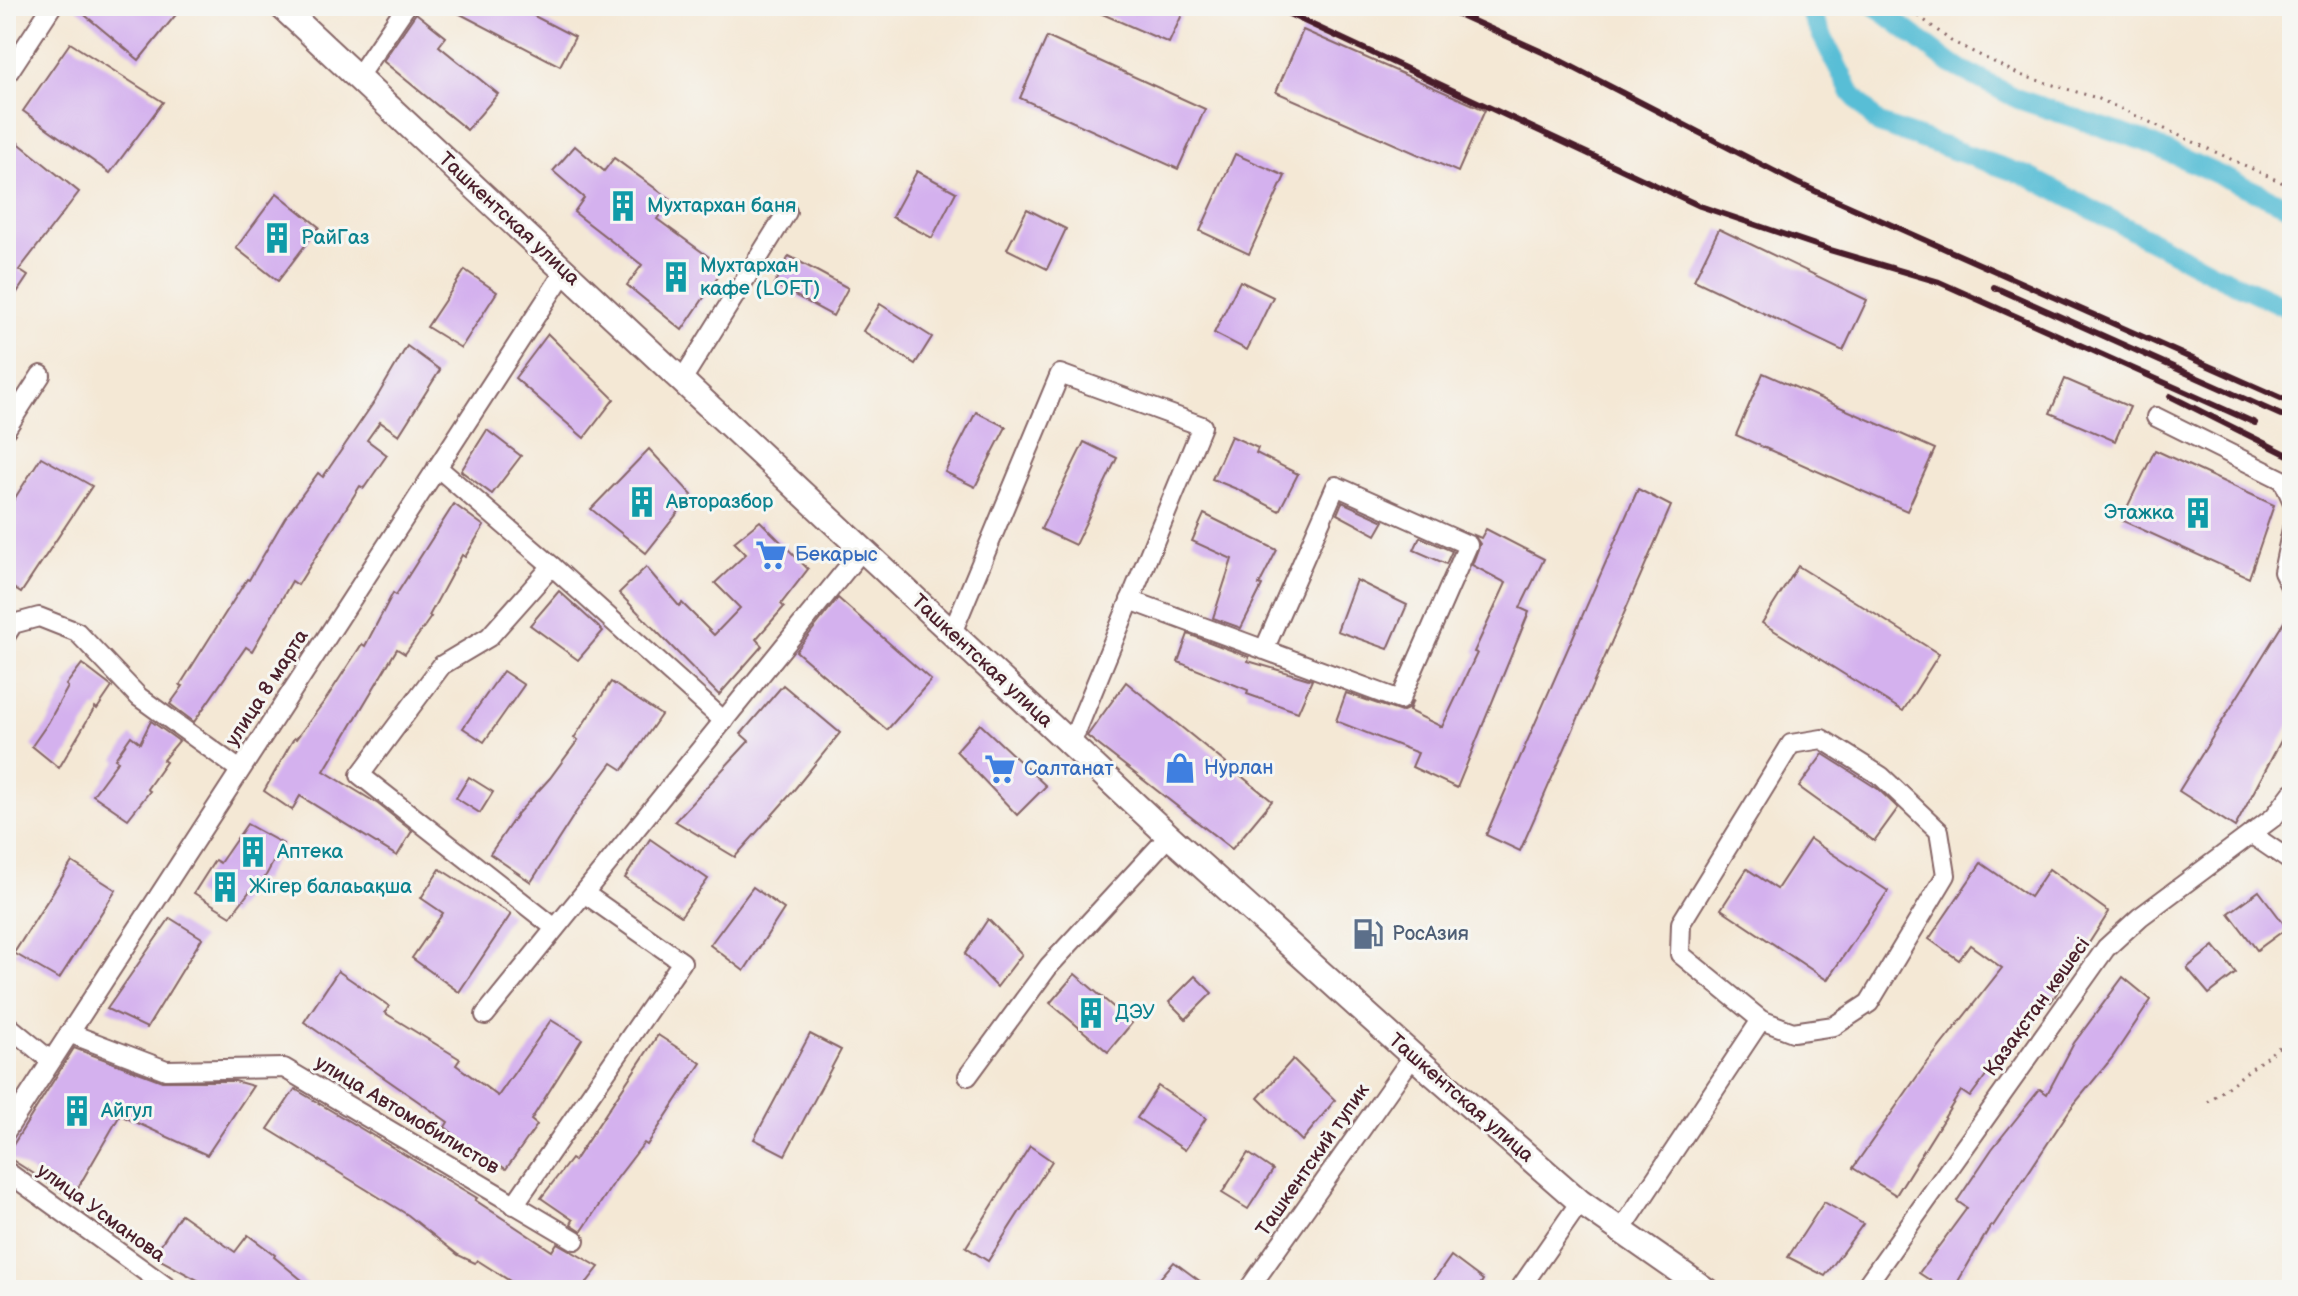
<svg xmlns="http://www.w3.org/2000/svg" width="2298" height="1296" viewBox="0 0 2298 1296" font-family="'Balsamiq Sans',sans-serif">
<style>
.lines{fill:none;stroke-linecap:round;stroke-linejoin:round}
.canal{stroke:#58bed6;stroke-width:20}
.building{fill:#d4b1ee}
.minor-casing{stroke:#866566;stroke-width:22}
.major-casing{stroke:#866566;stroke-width:28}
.path{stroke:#866566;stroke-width:3;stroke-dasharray:2 6;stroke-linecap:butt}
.minor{stroke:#fff;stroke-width:18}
.major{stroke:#fff;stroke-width:24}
.rail{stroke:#4a1f2b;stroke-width:6}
.labels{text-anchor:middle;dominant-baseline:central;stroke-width:6;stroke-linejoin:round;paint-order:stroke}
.culture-label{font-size:20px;fill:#0d838f;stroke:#f6f6f2;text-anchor:start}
.street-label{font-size:20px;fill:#4a1f2b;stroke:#f6f6f2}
.shop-label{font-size:20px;fill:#366cbe;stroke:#f6f6f2;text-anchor:start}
.service-label{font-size:20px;fill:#4e5e75;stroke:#f6f6f2;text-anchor:start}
</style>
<rect width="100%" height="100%" fill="#f6f6f2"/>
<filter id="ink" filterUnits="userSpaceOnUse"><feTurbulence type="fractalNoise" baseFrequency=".0125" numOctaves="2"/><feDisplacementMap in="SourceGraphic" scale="16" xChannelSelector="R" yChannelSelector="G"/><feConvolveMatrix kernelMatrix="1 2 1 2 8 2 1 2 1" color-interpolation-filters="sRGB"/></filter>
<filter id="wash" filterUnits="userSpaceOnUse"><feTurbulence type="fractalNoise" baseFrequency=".006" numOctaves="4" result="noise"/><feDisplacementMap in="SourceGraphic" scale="32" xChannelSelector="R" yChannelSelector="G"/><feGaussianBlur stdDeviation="1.8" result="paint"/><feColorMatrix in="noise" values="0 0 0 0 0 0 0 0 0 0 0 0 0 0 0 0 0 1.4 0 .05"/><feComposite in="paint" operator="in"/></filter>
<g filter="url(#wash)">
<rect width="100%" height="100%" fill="#f4e8d5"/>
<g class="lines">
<g class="canal">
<path d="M1807 6 1851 93 1879 124 2030 177 2219 276 2292 310"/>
<path d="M1875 6 1951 64 2018 99 2144 141 2292 208"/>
</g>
</g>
<g id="blocks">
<g class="building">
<path d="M74 6H183L139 60Z"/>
<path d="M445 6H515L575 37 560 66Z"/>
<path d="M1084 6H1186L1169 43Z"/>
<path d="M416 13 446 37 439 46 498 94 467 130 383 61Z"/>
<path d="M1303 30 1485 110 1458 172 1276 92Z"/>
<path d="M1047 37 1205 109 1178 169 1020 98Z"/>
<path d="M70 43 163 102 110 173 23 111Z"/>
<path d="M6 133 79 192 19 270 28 276 6 309Z"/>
<path d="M575 146 604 171 614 158 671 200 657 219 724 268 682 330 627 285 642 265 574 212 584 198 553 171Z"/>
<path d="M1235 154 1285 176 1249 254 1200 231Z"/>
<path d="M917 171 956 192 932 238 892 217Z"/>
<path d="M277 193 319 227 278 281 236 248Z"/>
<path d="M1027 209 1066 229 1047 269 1007 249Z"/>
<path d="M1719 229 1867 300 1843 351 1694 280Z"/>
<path d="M789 256 848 288 833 316 774 284Z"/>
<path d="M465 270 497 292 461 348 427 327Z"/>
<path d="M1240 281 1273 297 1247 350 1214 333Z"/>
<path d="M880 304 932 337 915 364 863 331Z"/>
<path d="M548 334 614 399 584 438 515 378Z"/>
<path d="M407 346 440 370 399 435 380 422 367 440 387 455 364 488 360 486 298 585 292 581 252 651 246 647 194 722 170 704 183 686 180 685 247 579 249 580 285 518 318 473 323 477 374 402Z"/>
<path d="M1763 373 1935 449 1907 511 1736 435Z"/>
<path d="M2065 379 2130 407 2115 441 2050 413Z"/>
<path d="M976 412 1006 427 975 487 945 472Z"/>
<path d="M487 430 521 456 492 494 461 471Z"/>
<path d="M1231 436 1258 448 1256 453 1298 474 1279 511 1239 490 1212 479Z"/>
<path d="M1084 442 1117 458 1075 545 1041 529Z"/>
<path d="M649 449 692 495 646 553 591 509Z"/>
<path d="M2155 450 2274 505 2249 578 2121 520Z"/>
<path d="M41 457 92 486 21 593 6 583V512Z"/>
<path d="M1638 489 1671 506 1520 851 1486 835Z"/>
<path d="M1342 502 1384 521 1376 535 1337 514Z"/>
<path d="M454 504 484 526 465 557 462 555 429 616 431 617 405 654 397 649 324 771 378 804 412 831 397 856 300 796 292 810 264 791 294 738 296 739 326 699 362 644 365 646 393 593 396 595Z"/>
<path d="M1204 514 1277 550 1259 585 1262 586 1241 628 1213 618 1232 559 1192 541Z"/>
<path d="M760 521 808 569 781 604 784 607 756 639 762 646 719 695 619 593 646 567 679 606 682 603 714 635 740 608 715 583 746 554 734 542Z"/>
<path d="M1486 529 1544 559 1520 608 1529 612 1457 788 1412 767 1418 753 1336 721 1346 693 1401 712 1408 709 1413 700 1409 711 1442 727 1477 653 1474 652 1506 583 1472 565 1480 544 1474 535 1481 538Z"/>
<path d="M1420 537 1452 551 1446 564 1414 550Z"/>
<path d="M1798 566 1939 654 1903 711 1762 623Z"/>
<path d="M1356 580 1407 605 1388 649 1337 631Z"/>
<path d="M559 591 603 631 578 660 530 625Z"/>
<path d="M838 598 931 680 887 730 796 651Z"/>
<path d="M2292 609V720L2235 827 2179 791Z"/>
<path d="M1188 634 1249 657 1248 661 1312 680 1298 712 1247 694 1248 690 1178 662Z"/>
<path d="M82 664 112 687 97 709 95 707 59 768 32 746 48 723 68 687 66 685Z"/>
<path d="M503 671 524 685 484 742 463 728Z"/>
<path d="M611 682 661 715 623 770 612 763 576 812 531 882 490 854 518 813 550 778 578 740 574 738Z"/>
<path d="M1126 682 1272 801 1232 849 1087 736Z"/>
<path d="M783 685 840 733 789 796 735 857 675 821 749 741 741 734Z"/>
<path d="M151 721 179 741 163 760 166 762 147 789 150 791 128 819 93 795 118 761 115 759 131 736 140 743Z"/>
<path d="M980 724 1046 786 1017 815 956 751Z"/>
<path d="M1823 754 1878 789 1898 808 1874 841 1799 787Z"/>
<path d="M469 777 493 792 480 813 456 798Z"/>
<path d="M247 824 283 844 263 881 259 879 231 916 194 893 215 860 220 863Z"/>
<path d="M650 839 708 879 681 916 625 878Z"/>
<path d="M1810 839 1888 891 1827 980 1721 909 1747 869 1777 889Z"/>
<path d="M72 862 116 890 59 979 14 953Z"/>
<path d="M1981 863 2030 897 2049 869 2109 912 2051 1002 2044 997 1970 1097 1961 1091 1896 1195 1853 1168 1923 1068 2002 968 1970 945 1959 960 1929 939Z"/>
<path d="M440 869 511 914 459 992 412 958 443 913 421 898Z"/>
<path d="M753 887 784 909 744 971 710 945Z"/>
<path d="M2259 891 2287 928 2257 950 2229 913Z"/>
<path d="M170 918 202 938 147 1028 107 1009Z"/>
<path d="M988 919 1022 954 997 987 965 954Z"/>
<path d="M2214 946 2236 973 2209 994 2187 968Z"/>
<path d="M338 971 389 1006 385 1013 460 1059 456 1065 498 1096 551 1020 582 1039 531 1120 537 1125 506 1169 475 1149 473 1151 445 1127 448 1122 304 1022Z"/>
<path d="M1075 974 1132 1023 1108 1052 1050 1003Z"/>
<path d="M1195 976 1212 993 1186 1019 1169 1002Z"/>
<path d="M2123 977 2151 1000 2112 1058 2071 1108 1993 1226 1991 1225 1953 1290H1945L1919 1273 1967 1208 1957 1201 1992 1149 2040 1089 2047 1094 2074 1043Z"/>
<path d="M810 1034 841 1050 785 1155 754 1139Z"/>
<path d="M658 1035 701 1063 647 1145 644 1143 615 1181 582 1231 571 1224 573 1220 541 1198 571 1159 574 1161Z"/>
<path d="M74 1048 162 1081H235L253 1086 207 1155 120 1115 72 1198 6 1156Z"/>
<path d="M1293 1059 1335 1100 1302 1141 1258 1098Z"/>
<path d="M1158 1086 1206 1118 1185 1150 1137 1118Z"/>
<path d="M295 1089 477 1198 475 1200 552 1251 557 1243 599 1267 581 1290H524L477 1260 475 1263 458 1255 408 1215 268 1129Z"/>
<path d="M1030 1146 1052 1161 988 1261 966 1247Z"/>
<path d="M1248 1153 1273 1170 1248 1209 1222 1193Z"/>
<path d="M1824 1202 1863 1224 1825 1276 1788 1257Z"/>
<path d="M181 1214 235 1252 248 1235 275 1255 274 1257 314 1290H216L153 1256Z"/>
<path d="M1451 1256 1483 1280 1477 1290H1427Z"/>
<path d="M1174 1262 1212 1290H1150Z"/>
</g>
</g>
</g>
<g filter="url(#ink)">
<use href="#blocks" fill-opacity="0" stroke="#866566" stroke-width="2"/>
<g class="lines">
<defs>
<g id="minor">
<path d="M6 76 52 6"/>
<path d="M357 78 406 6"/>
<path d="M682 380 787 212"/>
<path d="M2156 417 2283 480 2292 500"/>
<path d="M6 429 41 375"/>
<path d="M437 467 552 566 724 721"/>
<path d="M2292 529 2283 572 2292 590"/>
<path d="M552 566 489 637 442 665 360 775 555 928"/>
<path d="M1130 600 1400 700 1468 545 1336 486 1264 650"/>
<path d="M952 633 1060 374 1202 426 1071 744"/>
<path d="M6 635 13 624 39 617 77 632 139 697 240 770"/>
<path d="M2251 834 2292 862"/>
<path d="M485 1015 862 550"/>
<path d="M6 1024 51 1061"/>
<path d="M69 1033 166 1070 284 1068 575 1240"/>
<path d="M968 1076 1049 966 1169 836"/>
<path d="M6 1131 565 271"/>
<path d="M6 1171 171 1290"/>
<path d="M514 1205 682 962 584 893"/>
<path d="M1620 1232 1761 1020 1793 1032 1834 1026 1869 1003 1946 875 1939 831 1881 776 1822 739 1791 744 1681 923 1680 954 1761 1020"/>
<path d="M1248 1290 1413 1056"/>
<path d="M1519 1290 1580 1202"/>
<path d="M1863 1290 2106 948 2140 917 2274 817 2292 793"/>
</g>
<path id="major" d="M281 6 1169 836 1413 1056 1580 1202 1706 1290"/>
</defs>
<use href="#minor" class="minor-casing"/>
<use href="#major" class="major-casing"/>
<g class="path">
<path d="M1906 6 1951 41 2020 75 2097 98 2292 187"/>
<path d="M2208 1102 2292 1037"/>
<path d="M432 1286 439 1290"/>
</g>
<use href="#minor" class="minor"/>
<use href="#major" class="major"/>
<g class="rail">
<path d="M1272 6 1700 206 1830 250 1939 282 2255 423"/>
<path d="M1440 6 1551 56 1797 183 2292 403"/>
<path d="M1994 287 2292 420"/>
<path d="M2170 396 2292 457"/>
</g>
</g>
</g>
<defs>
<symbol id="building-bare" viewBox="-9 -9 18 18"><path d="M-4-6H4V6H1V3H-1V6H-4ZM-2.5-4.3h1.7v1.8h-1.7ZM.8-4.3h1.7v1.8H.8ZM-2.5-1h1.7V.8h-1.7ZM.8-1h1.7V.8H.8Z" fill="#0f9aa8" stroke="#f6f6f2" stroke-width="2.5" paint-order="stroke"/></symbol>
<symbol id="supermarket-bare" viewBox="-9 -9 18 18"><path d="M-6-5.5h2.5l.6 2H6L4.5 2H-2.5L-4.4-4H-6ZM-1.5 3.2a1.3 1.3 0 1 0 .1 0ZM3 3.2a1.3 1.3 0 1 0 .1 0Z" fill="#3f7fe0" stroke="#f6f6f2" stroke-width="2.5" paint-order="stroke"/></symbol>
<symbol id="shop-bare" viewBox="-9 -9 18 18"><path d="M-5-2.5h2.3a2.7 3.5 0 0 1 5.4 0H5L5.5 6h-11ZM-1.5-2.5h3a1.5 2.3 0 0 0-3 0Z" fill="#3f7fe0" stroke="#f6f6f2" stroke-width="2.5" paint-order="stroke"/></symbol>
<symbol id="fuel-bare" viewBox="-9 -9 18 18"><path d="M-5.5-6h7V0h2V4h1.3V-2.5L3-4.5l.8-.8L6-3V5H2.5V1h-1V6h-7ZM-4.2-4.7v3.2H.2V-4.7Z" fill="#5c6f8a" stroke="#f6f6f2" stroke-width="2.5" paint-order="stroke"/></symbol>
</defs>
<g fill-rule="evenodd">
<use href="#building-bare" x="601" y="184" width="44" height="44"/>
<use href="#building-bare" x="255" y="216" width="44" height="44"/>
<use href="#building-bare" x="654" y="255" width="44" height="44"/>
<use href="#building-bare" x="620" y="480" width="44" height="44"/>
<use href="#building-bare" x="2176" y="491" width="44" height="44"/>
<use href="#supermarket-bare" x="749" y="533" width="44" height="44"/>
<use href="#shop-bare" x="1158" y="746" width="44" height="44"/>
<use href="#supermarket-bare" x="978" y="747" width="44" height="44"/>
<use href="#building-bare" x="231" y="830" width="44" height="44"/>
<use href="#building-bare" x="203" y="865" width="44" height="44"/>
<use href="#fuel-bare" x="1346" y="912" width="44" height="44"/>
<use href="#building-bare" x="1069" y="991" width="44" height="44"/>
<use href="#building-bare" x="55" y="1089" width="44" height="44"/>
</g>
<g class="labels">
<g class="culture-label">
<text x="647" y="206">Мухтархан баня</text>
<text x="301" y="238">РайГаз</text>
<text x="700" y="266">Мухтархан<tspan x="700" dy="23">кафе (LOFT)</tspan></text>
<text x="666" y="502">Авторазбор</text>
<text x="2174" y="513" text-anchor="end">Этажка</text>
<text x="277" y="852">Аптека</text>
<text x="249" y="887">Жігер балаьақша</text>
<text x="1115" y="1013">ДЭУ</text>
<text x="101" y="1111">Айгул</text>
</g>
<g class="street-label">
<text transform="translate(509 219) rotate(43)">Ташкентская улица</text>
<text transform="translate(982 661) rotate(43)">Ташкентская улица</text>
<text transform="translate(267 688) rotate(-57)">улица 8 марта</text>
<text transform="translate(2037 1007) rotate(-54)">Қазақстан көшесі</text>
<text transform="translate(1461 1098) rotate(41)">Ташкентская улица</text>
<text transform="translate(407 1115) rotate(31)">улица Автомобилистов</text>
<text transform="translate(1313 1160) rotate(-55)">Ташкентский тупик</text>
<text transform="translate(101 1213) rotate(36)">улица Усманова</text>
</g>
<g class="shop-label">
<text x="795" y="555">Бекарыс</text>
<text x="1204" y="768">Нурлан</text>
<text x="1024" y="769">Салтанат</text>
</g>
<g class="service-label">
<text x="1392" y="934">РосАзия</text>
</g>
</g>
<rect width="2298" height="1296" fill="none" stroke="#f6f6f2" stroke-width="32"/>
</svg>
